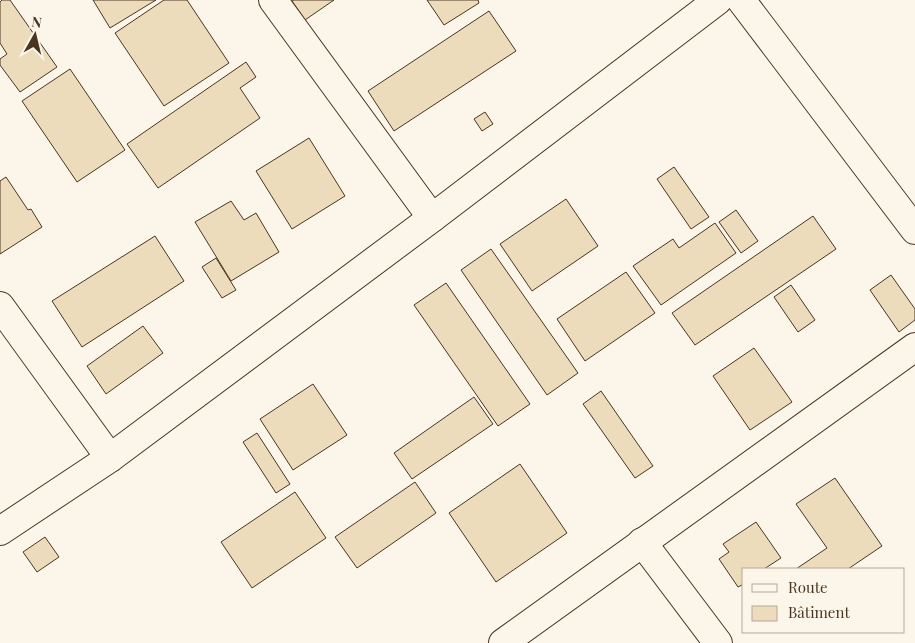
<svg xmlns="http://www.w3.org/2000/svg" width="915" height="643" viewBox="0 0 915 643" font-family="'Playfair Display',serif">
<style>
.building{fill:#ecdcbc;stroke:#4a3520}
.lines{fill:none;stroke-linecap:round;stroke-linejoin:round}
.minor-casing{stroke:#4a3520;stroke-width:30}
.minor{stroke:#fbf6e9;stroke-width:28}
</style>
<rect width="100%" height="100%" fill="#fbf6e9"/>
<g class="building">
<path d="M2 0H10L57 67 20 92 0 65V59L7 54 0 43V2Z"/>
<path d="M93 0H156L110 28Z"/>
<path d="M164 0H187L229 63 164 106 115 33Z"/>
<path d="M294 0H334L305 20 292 1Z"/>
<path d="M427 0H478L479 3 444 25Z"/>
<path d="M489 11 516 51 394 131 368 91Z"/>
<path d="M246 62 256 77 240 88 260 118 158 188 127 144Z"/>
<path d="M70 69 125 150 77 182 22 101Z"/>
<path d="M485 112 493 124 482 131 474 119Z"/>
<path d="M309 138 345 196 292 229 256 171Z"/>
<path d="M674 167 709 217 691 229 657 179Z"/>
<path d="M6 177 28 210 31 209 42 227 0 254V181Z"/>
<path d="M566 199 598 246 532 291 500 244Z"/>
<path d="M231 201 244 220 256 213 279 252 231 281 195 222Z"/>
<path d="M736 210 758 241 741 253 719 222Z"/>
<path d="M813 216 836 249 695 345 672 313Z"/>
<path d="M715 223 736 253 661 305 633 266 673 239 679 248Z"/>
<path d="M155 236 184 281 82 347 52 301Z"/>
<path d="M491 249 578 373 547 395 461 270Z"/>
<path d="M216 258 236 290 222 298 202 267Z"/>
<path d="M626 272 655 313 585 361 557 319Z"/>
<path d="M891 275 915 309V320L899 332 870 290Z"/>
<path d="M446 283 530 404 498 426 414 305Z"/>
<path d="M791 285 815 320 798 332 774 297Z"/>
<path d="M143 326 163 353 106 394 87 366Z"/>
<path d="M754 348 792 402 750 430 713 376Z"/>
<path d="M313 384 347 435 293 470 260 419Z"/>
<path d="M601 391 653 466 635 478 583 404Z"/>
<path d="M474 397 493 424 412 479 394 453Z"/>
<path d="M257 433 290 484 276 493 243 442Z"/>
<path d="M520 464 567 533 496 582 449 513Z"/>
<path d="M835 478 882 546 848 569H796L827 548 796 504Z"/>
<path d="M415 482 436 513 357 568 335 537Z"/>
<path d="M295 492 326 538 252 588 221 542Z"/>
<path d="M756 522 781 558 764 569H744V584L738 587 719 559 729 552 723 544Z"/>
<path d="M45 537 59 557 37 572 23 552Z"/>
</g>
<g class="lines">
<defs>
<g id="minor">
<path d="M273 0 432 218"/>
<path d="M741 0 915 230"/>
<path d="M0 306 110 458"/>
<path d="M0 531 110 458 432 218 718 0"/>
<path d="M642 542 718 643"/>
<path d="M503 643 915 347"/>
</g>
</defs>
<use href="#minor" class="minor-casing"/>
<use href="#minor" class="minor"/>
</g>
<rect x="742" y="568" width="162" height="65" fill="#fbf6e9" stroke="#b4a999"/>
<rect x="752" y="584" width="25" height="8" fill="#fbf6e9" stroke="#b4a999"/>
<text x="788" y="593" font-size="15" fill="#4a3520">Route</text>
<rect x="752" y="606" width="25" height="15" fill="#ecdcbc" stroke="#b4a999"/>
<text x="788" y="618" font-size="15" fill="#4a3520">Bâtiment</text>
<g transform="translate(35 35) rotate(8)" stroke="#fbf6e9" stroke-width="4" paint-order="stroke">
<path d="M0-4L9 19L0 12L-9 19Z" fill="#4a3520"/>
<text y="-8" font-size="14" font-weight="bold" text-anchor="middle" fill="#4a3520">N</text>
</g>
</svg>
